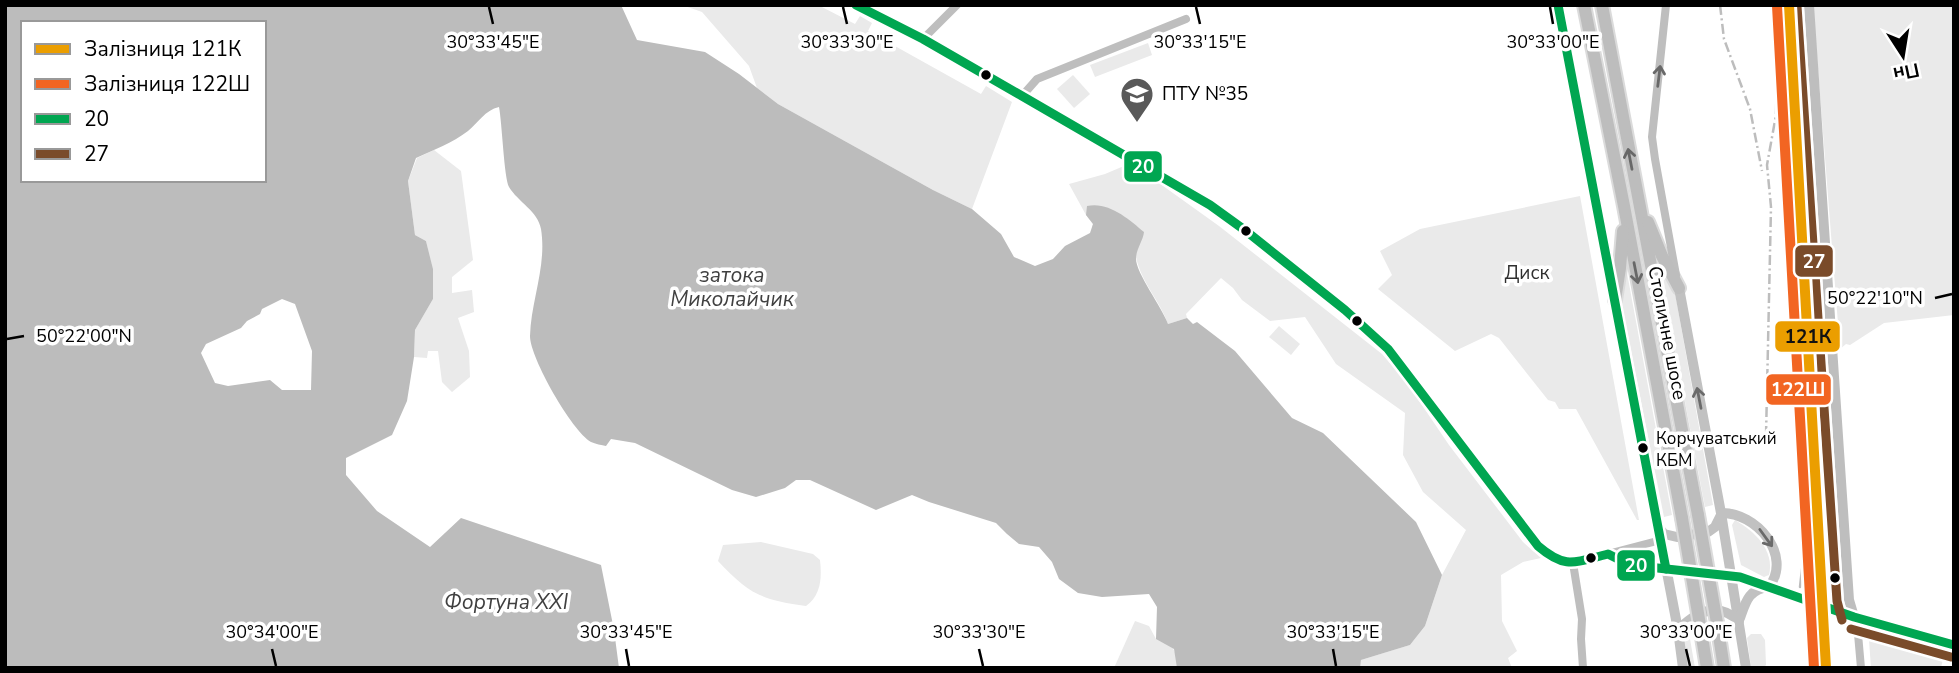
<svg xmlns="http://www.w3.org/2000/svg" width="1959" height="673" viewBox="0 0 1959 673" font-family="'Nunito Sans',sans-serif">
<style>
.green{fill:#eaeaea}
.water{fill:#bcbcbc;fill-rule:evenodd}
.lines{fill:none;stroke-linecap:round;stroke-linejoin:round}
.stream{stroke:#bcbcbc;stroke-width:2.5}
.trunk-casing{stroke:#dbdbdb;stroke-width:16}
.minor{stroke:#bebebe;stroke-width:8}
.tertiary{stroke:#bebebe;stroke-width:10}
.secondary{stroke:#c1c1c1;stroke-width:10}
.trunk{stroke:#bdbdbd;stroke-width:12}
.rail{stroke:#bdbdbd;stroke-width:2.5;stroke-dasharray:10 3.5 2 3.5;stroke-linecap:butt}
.trunk-bridge-casing{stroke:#dbdbdb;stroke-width:16;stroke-linecap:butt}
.trunk-bridge{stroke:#bdbdbd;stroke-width:12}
.bus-1-casing{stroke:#fff;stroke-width:14}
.bus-2-casing{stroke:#fff;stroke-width:14}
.bus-1{stroke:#00a651;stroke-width:9}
.bus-2{stroke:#7a4b2a;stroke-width:9}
.rail-1-casing{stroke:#fff;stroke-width:16}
.rail-2-casing{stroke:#fff;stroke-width:16}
.rail-1{stroke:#eb9e00;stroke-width:10}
.rail-2{stroke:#f26522;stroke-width:10}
.oneway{stroke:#686868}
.oneway2{stroke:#6a6a6a}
.ticks{fill:none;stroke:#000;stroke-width:2.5}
.bus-dot{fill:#000;stroke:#fff;stroke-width:2.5}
.labels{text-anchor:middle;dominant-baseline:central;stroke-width:7;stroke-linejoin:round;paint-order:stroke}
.bus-label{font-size:17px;fill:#000;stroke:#fff;text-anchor:start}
.poi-label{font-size:19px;fill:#000;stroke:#fff;text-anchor:start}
.park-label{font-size:19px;fill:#2f2f2f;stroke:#fff}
.street-label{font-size:19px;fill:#000;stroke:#fff}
.water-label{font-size:21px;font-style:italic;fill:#404040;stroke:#fff}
.ticks-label{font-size:18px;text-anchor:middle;fill:#000;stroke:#fff;stroke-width:7;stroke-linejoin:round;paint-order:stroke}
.line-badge{stroke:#fff;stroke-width:2.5}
.badge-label{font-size:19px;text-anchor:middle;font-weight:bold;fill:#fff}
.pale-badge-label{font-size:19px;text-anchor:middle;font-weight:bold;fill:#111}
</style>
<rect width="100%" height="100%" fill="#fff"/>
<g class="green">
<path d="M682 5H818L855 24 860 16 872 23 868 31 981 94 986 86 1012 102 972 209 933 190 778 104 757 88 749 66 702 12Z"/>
<path d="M1813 5H1954V315L1884 323 1850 345 1846 344 1840 349Z"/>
<path d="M1148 43 1152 55 1095 77 1090 65Z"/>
<path d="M1073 75 1090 94 1074 108 1057 89Z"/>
<path d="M434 150 461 171 473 260 452 277V293L472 290 474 312 458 318 469 351 470 377 452 392 442 382 438 351H428L427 358 414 357 415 330 433 299V270L426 241 415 235 408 181 417 158Z"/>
<path d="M1131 163 1219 226 1382 354 1407 383 1449 445 1523 542 1541 558 1523 562 1501 575 1502 621 1517 651 1508 658 1512 668H1236L1359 666 1361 660 1410 645 1425 626 1442 575 1466 530 1423 492 1403 455 1405 413 1336 364 1305 317 1270 321 1242 300 1233 288 1221 278 1186 314 1187 318 1168 324C1160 301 1141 282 1136 257L1092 228 1093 224 1086 215 1069 184 1105 174Z"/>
<path d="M1580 196 1639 520H1637L1576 409H1559L1555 402 1548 400 1499 338 1491 334 1455 351 1378 289 1392 275 1380 251 1420 229Z"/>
<path d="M1659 265 1671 282 1675 293 1713 505 1705 507Z"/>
<path d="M1627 273 1672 515 1664 517 1622 305V293Z"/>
<path d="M1279 326 1300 344 1291 355 1269 337Z"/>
<path d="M1735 520C1754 531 1775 550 1769 575L1764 577 1741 565 1732 525Z"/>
<path d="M761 542 813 554 820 560C822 578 821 595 806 606 761 600 749 594 718 561L723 545Z"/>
<path d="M1135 621 1149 626 1156 639 1167 638 1184 668H1114Z"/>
<path d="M1689 633 1695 668H1687L1682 634Z"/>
<path d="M1751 634H1761L1765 640 1766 665 1763 668 1751 667 1747 638Z"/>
<path d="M1878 635 1944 654 1941 668H1871L1869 640Z"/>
</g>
<path class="water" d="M5 5H621L637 40 705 52 739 74 778 104 933 190 972 209 1001 234 1014 257 1035 266 1053 259 1065 246 1090 233 1093 224 1086 215 1087 206C1108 201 1129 219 1144 232 1143 241 1136 249 1136 259 1136 273 1162 307 1168 324L1187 318 1193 324 1197 322 1235 351 1292 418 1323 433 1416 522 1442 575 1425 626 1410 645 1361 660 1360 668H1177L1174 649 1156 639 1157 607 1149 594 1102 597 1078 593 1059 579 1052 562 1039 547 1019 544 1007 534 996 523 929 502 912 495 876 510 810 480H796L785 488 756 497 732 490 635 443 611 439 606 446C602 445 595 444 591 442 572 431 530 358 530 336 531 300 547 266 541 229 538 211 518 202 509 187 504 178 502 122 499 107 485 110 478 123 468 131 452 143 434 150 416 158L408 181 415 235 426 241 433 269V299L415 330 414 357 407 401 392 435 346 458V475L377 511 430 547 461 518 601 565 614 630 619 668H5ZM23 23H264V180H23ZM282 299 295 304 312 351 311 390H282L270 380 228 386 215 383 201 353 206 344 241 328 247 321 260 314 262 309Z"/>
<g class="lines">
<g class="stream">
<path d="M1810 471 1814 550"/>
<path d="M1809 563 1814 553"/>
<path d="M1802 565 1815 562"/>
<path d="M1800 587 1802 569"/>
</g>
<defs>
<g id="trunk">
<path d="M1584 5 1624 206 1682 518"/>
<path d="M1602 5 1698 515"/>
<path d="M1648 222 1662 256 1679 288"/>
<path d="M1615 300 1620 268 1623 231"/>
<path d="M1717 623 1724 668"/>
<path d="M1700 625 1707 668"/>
</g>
</defs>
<use href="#trunk" class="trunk-casing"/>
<g class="minor">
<path d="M856 5 923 39 1210 205 1269 249 1345 310 1388 349 1538 546 1551 557 1562 562 1573 563 1661 540"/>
<path d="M1558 5 1613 291"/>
<path d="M1666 5 1652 137 1655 159 1676 275"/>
<path d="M923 39 957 5"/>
<path d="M1022 96 1037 79 1186 19"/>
<path d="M1608 554 1630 565 1666 569"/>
<path d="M1573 563 1582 619 1581 639 1583 668"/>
<path d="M1854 617 1858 634 1861 668"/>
</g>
<path class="tertiary" d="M1809 5 1849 600 1854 617"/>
<g class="secondary">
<path d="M1679 288 1721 513 1746 668"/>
<path d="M1615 300 1678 630 1683 668"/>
<path d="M1721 513C1756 512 1793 555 1769 587 1749 589 1746 601 1740 618"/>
<path d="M1659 528 1664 534 1677 537 1708 532 1715 527 1721 515"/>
<path d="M1666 569 1740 577 1854 617 1954 645"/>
<path d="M1678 630C1696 612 1717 601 1739 621"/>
</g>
<use href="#trunk" class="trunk"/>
<g class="rail">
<path d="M1720 5 1724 39 1750 109 1762 171"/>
<path d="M1795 5 1832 668"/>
<path d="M1766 436 1771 207 1767 165 1776 115 1778 5"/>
</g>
<defs>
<g id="trunk-bridge">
<path d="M1698 515 1717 623"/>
<path d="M1682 518 1700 625"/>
</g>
</defs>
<use href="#trunk-bridge" class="trunk-bridge-casing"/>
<use href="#trunk-bridge" class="trunk-bridge"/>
<defs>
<g id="bus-1">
<path d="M856 5 923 39 1022 96 1210 205 1246 231 1345 310 1388 349 1538 546C1566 570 1575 562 1608 554L1630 565 1740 577 1854 617 1954 645"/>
<path d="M1558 5 1666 569"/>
</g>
<g id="bus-2">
<path d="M1797 6 1837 601 1842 620"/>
<path d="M1851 629 1951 657"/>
</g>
</defs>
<use href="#bus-1" class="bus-1-casing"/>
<use href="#bus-2" class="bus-2-casing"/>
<use href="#bus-1" class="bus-1"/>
<use href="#bus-2" class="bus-2"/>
<defs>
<path id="rail-1" d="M1789 5 1826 668"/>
<path id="rail-2" d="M1777 6 1814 668"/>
</defs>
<use href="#rail-1" class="rail-1-casing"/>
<use href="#rail-2" class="rail-2-casing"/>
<use href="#rail-1" class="rail-1"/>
<use href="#rail-2" class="rail-2"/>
</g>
<defs><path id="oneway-shaft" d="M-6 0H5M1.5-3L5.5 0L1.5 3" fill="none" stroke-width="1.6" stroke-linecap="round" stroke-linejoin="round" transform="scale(1.75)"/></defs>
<g class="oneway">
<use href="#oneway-shaft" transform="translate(1659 76) rotate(-83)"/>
<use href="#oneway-shaft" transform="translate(1630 159) rotate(-101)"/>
<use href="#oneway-shaft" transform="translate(1636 273) rotate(79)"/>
</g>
<g class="oneway2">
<use href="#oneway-shaft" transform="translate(1699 398) rotate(-101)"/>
<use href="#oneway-shaft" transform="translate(1766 538) rotate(54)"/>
</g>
<path class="ticks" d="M489 7 493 24M843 7 847 24M1196 7 1200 24M1550 7 1553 24M1935 298 1952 294M7 339 24 336M272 649 276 666M626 649 629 666M979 649 983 666M1333 649 1336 666M1686 649 1690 666"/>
<defs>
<symbol id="university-pin" viewBox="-11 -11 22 30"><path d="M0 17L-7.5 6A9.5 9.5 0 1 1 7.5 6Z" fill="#595959" stroke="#fff"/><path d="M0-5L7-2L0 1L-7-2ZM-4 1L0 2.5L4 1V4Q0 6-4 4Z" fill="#fff"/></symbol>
</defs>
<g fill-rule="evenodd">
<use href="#university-pin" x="1118" y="75" width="38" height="52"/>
</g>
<g class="bus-dot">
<circle cx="986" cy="75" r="6"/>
<circle cx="1246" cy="231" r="6"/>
<circle cx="1357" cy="321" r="6"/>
<circle cx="1643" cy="448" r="6"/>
<circle cx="1591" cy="558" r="6"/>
<circle cx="1835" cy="578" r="6"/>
</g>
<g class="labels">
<g class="bus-label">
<text x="1656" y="438">Корчуватський<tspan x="1656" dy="22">КБМ</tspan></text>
</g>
<g class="poi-label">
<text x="1162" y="94">ПТУ №35</text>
</g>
<g class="park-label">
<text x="1527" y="273">Диск</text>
</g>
<g class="street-label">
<text transform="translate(1667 333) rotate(79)">Столичне шосе</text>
</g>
<g class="water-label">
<text x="732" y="275">затока<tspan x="732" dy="24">Миколайчик</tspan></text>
<text x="506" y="602">Фортуна XXI</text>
</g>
</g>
<g class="ticks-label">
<text x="493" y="48">30°33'45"E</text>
<text x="847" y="48">30°33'30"E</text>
<text x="1200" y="48">30°33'15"E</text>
<text x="1553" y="48">30°33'00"E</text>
<text x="1875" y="304">50°22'10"N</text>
<text x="84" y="342">50°22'00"N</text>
<text x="272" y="638">30°34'00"E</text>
<text x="1686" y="638">30°33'00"E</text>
<text x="626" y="638">30°33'45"E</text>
<text x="979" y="638">30°33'30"E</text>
<text x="1333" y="638">30°33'15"E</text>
</g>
<g class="line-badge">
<rect x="1123" y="150" width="40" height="33" rx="7" fill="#00a651"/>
<rect x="1794" y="244" width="40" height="34" rx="7" fill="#7a4b2a"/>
<rect x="1774" y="320" width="67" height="33" rx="7" fill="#eb9e00"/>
<rect x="1765" y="373" width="67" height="33" rx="7" fill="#f26522"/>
<rect x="1616" y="549" width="40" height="33" rx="7" fill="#00a651"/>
</g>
<g class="badge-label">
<text x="1143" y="173">20</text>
<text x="1814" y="268">27</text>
<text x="1798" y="396">122Ш</text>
<text x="1636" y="572">20</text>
</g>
<g class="pale-badge-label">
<text x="1808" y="343">121К</text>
</g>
<rect width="1959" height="673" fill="none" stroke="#000000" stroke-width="14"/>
<rect x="21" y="21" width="245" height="161" fill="#ffffff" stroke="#999999" stroke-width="2"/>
<rect x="35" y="44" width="35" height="10" fill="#eb9e00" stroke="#999999" stroke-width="2"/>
<text x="84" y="56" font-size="21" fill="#000000">Залізниця 121К</text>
<rect x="35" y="79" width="35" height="10" fill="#f26522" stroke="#999999" stroke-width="2"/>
<text x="84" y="91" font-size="21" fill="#000000">Залізниця 122Ш</text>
<rect x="35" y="114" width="35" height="10" fill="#00a651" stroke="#999999" stroke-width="2"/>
<text x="84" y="126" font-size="21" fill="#000000">20</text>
<rect x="35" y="149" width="35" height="10" fill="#7a4b2a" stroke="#999999" stroke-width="2"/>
<text x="84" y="161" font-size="21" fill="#000000">27</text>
<g transform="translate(1903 56) rotate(168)" stroke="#ffffff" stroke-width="5" paint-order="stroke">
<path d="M0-5L12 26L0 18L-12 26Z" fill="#000000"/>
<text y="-10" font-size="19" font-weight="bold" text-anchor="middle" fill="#000000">Пн</text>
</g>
</svg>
